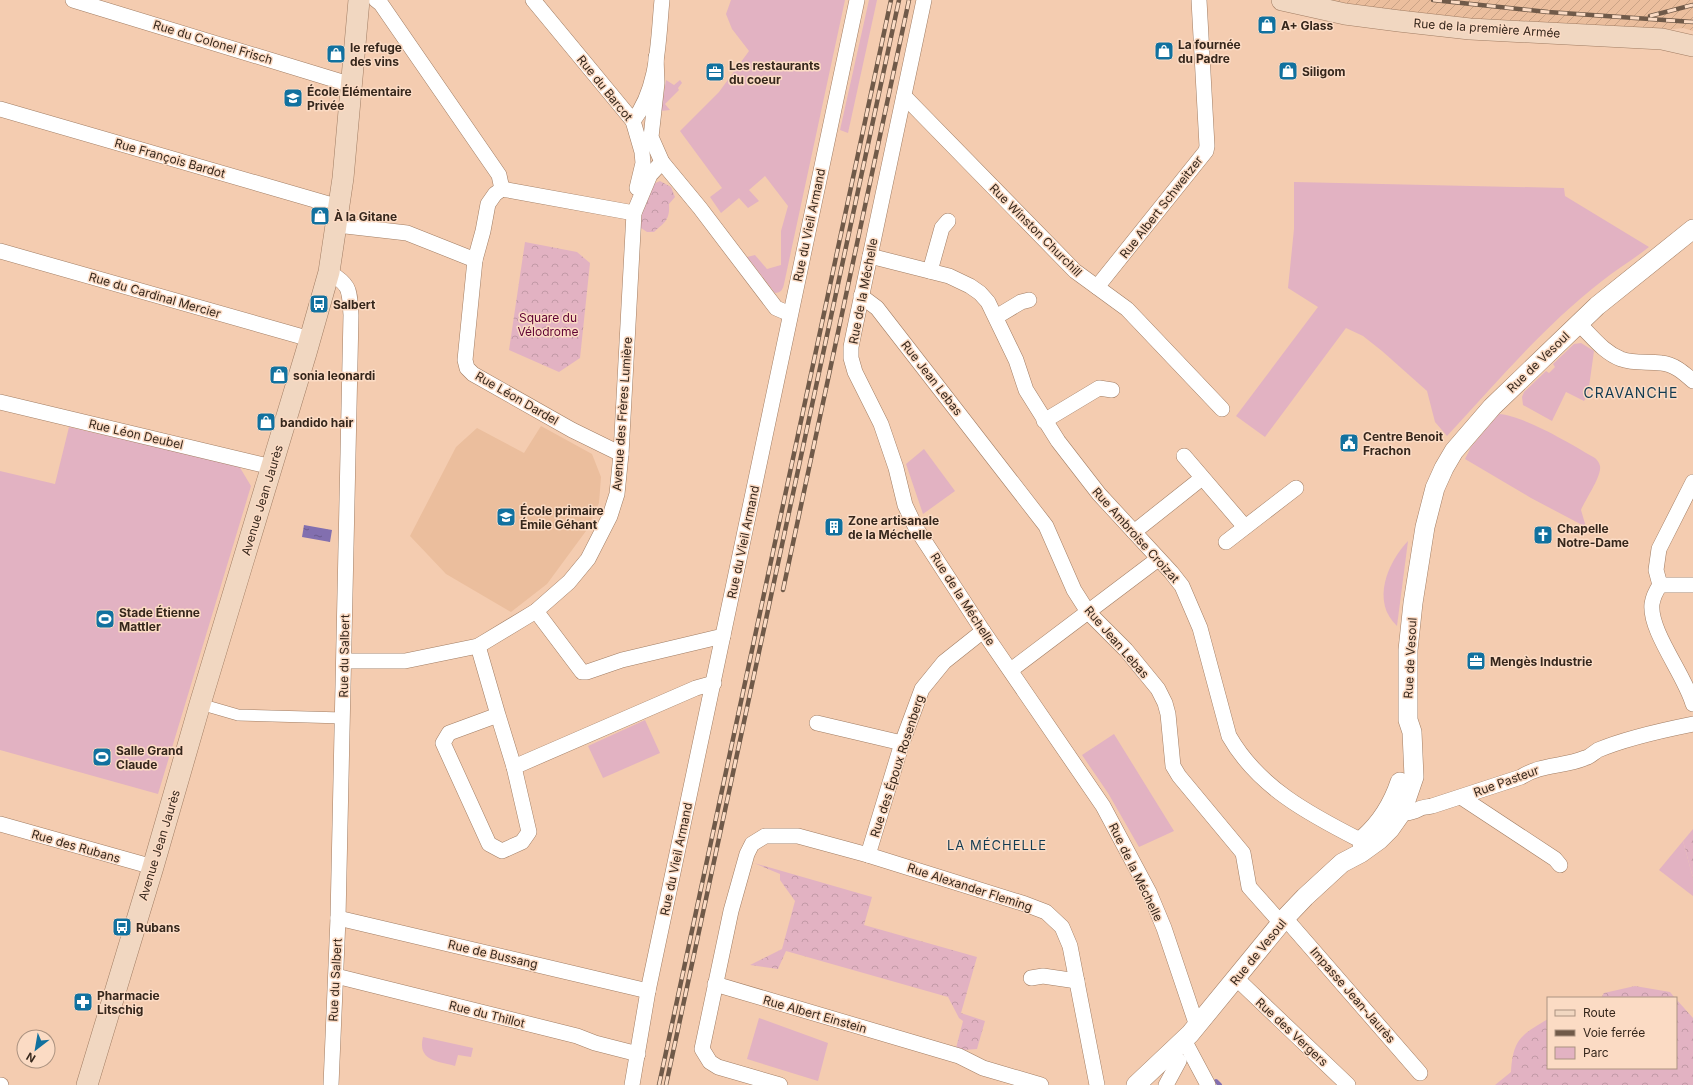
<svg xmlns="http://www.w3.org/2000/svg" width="1693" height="1085" viewBox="0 0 1693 1085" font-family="Inter,sans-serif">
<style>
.built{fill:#ebbe9d}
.industrial{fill:url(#industrial-furrows)}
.green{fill:#e2b2c2}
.forest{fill:url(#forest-crowns)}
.water{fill:url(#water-ripples)}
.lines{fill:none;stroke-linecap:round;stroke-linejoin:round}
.stream{stroke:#826faf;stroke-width:4}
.pedestrian-casing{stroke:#a17d63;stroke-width:12}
.minor-casing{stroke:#a17d63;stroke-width:16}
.tertiary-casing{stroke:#a17d63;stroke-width:20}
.secondary-casing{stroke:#a17d63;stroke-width:22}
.pedestrian{stroke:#fff;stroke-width:11}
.minor{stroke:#fff;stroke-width:15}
.tertiary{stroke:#fff;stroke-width:19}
.secondary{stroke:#f1d7c1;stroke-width:21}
.rail-casing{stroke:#705a49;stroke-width:4.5}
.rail{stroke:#fbdbc4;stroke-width:3;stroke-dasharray:9;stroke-linecap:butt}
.labels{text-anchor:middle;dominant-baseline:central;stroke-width:3;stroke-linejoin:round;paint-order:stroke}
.poi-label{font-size:12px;font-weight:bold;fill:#36271c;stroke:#fbdbc4;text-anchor:start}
.street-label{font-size:12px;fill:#36271c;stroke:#fbdbc4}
.park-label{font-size:12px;fill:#5f0133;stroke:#fbdbc4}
.neighbourhood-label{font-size:13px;letter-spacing:1px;fill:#123b51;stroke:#fbdbc4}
.quarter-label{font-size:14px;letter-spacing:1px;fill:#123b51;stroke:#fbdbc4}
</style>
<defs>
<pattern id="industrial-furrows" width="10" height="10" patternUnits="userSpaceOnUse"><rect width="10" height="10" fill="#ebbe9d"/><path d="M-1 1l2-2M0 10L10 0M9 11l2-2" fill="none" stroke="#caa387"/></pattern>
<pattern id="forest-crowns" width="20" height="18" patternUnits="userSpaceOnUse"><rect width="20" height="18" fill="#e2b2c2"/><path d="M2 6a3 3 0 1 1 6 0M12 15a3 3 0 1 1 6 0" fill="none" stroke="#c299a6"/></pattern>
<pattern id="water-ripples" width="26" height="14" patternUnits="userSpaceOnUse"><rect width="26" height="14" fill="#826faf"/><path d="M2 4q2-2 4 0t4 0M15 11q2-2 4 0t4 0" fill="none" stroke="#6b5b8e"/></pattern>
</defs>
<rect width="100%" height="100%" fill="#f4ccb0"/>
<path class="built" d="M541 426 592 454 601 477 599 503 586 531 547 584 511 612 446 574 410 536 456 447 477 428 524 453Z"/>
<path class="industrial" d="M1324 0H1693V31L1683 28 1647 32 1458 19Z"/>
<g class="green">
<path d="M731 0H845L784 284C783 289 781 293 775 293L747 257 755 255 767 269 781 265V231L788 206 765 176 749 190 759 201 748 208 739 198 721 213 710 197 722 188 680 131 719 92 749 51 732 29 726 14Z"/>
<path d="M869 0H877L848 133 840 130Z"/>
<path d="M666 80 674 85 680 80 682 83 678 88 679 90 665 104 670 110 661 111Z"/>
<path d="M1294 182 1564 188 1565 196 1649 247C1634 259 1617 269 1602 281 1544 326 1496 383 1447 436L1435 422 1427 391 1382 351 1363 336 1346 328 1265 437 1236 416 1318 307 1288 288 1294 229Z"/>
<path d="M1581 343 1594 351 1588 394 1584 401 1566 392 1552 421 1523 405 1522 397 1524 392 1546 371 1549 373 1555 367 1553 364 1574 344Z"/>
<path d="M1499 414C1525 416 1571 444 1595 458 1597 460 1599 462 1600 466 1602 476 1585 500 1581 510L1586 527 1531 498 1465 459 1471 447Z"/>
<path d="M69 427 239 466 251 486 158 794 0 750V471L55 484Z"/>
<path d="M924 449 955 491 923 514 906 464Z"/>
<path d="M1408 541 1397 626C1371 602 1387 563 1408 541Z"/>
<path d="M645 720 660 753 603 778 588 746Z"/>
<path d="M1114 734 1174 831 1139 847 1108 793 1082 755Z"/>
<path d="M1683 841 1693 878V896L1659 870Z"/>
<path d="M759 1018 828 1043 818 1081 747 1059Z"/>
<path d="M423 1037 473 1048 471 1057 458 1055 455 1066C438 1061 417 1061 423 1037Z"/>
</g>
<g class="forest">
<path d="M660 181 671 187 675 197 669 204C670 220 665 222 654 232H647L638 226 643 203 651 185Z"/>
<path d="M525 242 577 252 590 263 580 358 559 372 509 350Z"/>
<path d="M1693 829V878L1683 841Z"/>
<path d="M754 863 872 897 864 925 977 957 961 1013 985 1021 977 1049 963 1050 956 1048 963 1021 959 1018 948 997 786 951 778 969 750 965 782 949 795 901 780 880V874Z"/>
<path d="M1635 986 1670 992 1675 998H1601L1604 993Z"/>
<path d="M1676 999 1693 1018V1085H1495L1511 1072C1513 1039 1521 1035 1548 1019V1068H1676Z"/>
</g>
<path class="water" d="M304 525 332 530 330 542 302 537Z"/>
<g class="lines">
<path class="stream" d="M1216 1081 1220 1085"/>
<defs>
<path id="pedestrian" d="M200 704 238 715 343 718"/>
<g id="minor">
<path d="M73 0 342 82H353"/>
<path d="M376 0 381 4 499 175 502 189"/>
<path d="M533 0 633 121 642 152 643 163 637 188"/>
<path d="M924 0 854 332 851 347V358L855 372 881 424 896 468 905 505 916 528 983 631 1103 806 1149 892 1164 928 1197 1026"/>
<path d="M656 57 657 83 651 137 662 162 700 208 776 308 790 314"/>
<path d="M904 96 1075 271 1127 309 1222 409"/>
<path d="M0 109 339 207"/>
<path d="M633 121C659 88 658 40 662 0"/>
<path d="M502 189 495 194 488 204 483 231 475 260 465 360 467 368 473 374 572 430 621 454"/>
<path d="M502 189 634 213"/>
<path d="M337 225 407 233 475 260"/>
<path d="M0 251 310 339"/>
<path d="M870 256 949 276 970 286 980 293 988 302 1016 360 1026 390 1058 441 1099 494 1171 572 1182 586 1200 628 1229 736C1258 787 1309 814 1360 840L1361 853"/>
<path d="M930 271 942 228 948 221"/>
<path d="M329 272C352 286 349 291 351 315L338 918 331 1085"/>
<path d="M1097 287 1206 151 1207 146 1199 0"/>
<path d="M861 296 877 308 1046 526 1074 590 1088 612 1126 650 1158 689 1165 703 1168 714 1173 766 1179 776 1243 853 1249 887 1281 923"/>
<path d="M996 317 1021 302 1029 300"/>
<path d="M1579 324C1592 336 1603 352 1621 359 1635 364 1647 361 1661 363 1674 364 1684 373 1693 381"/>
<path d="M0 402 272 467"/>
<path d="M1044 421 1099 388 1112 390"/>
<path d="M1184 456 1245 527"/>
<path d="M1693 482 1659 549 1656 570 1660 585C1656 591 1653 597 1652 604 1649 631 1685 675 1693 704"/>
<path d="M1134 532 1202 478"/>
<path d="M1226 542 1296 488"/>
<path d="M1660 585H1693"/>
<path d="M536 611 582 672H587L622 660 723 636"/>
<path d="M478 646 498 715 449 733 443 743 489 844 502 851 522 842 529 832 514 767 498 715"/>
<path d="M345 661H405L478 646 536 611 569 582 588 559 610 516 617 494 621 454 634 213 650 175 662 162"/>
<path d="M1011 670 1158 559"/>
<path d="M817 723 902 743"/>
<path d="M514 767 696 688 714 683"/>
<path d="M1461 797 1555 859 1560 865"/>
<path d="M1393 808C1404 814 1409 814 1419 809 1422 807 1428 807 1432 806L1521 777C1541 764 1563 767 1585 758 1590 757 1593 753 1598 750 1626 738 1663 730 1693 724"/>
<path d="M0 824 153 867"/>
<path d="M868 855 902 743 922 689 944 662 983 631"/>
<path d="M338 918 648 991"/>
<path d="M1285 918 1420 1073"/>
<path d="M336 976 577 1036 595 1043 638 1054"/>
<path d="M1031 978 1043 976 1077 981"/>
<path d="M1237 979 1348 1085"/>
<path d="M715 984 959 1056 983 1068 1041 1085"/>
<path d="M1184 1040 1208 1085"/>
<path d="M0 1085H1"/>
<path d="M632 1085 648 991 857 0"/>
<path d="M780 1085 718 1067 710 1062 702 1049 731 911 747 854 752 844 765 836H798L868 855 1025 904 1046 912 1062 927 1070 946 1097 1085"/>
<path d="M1166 1085 1179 1061 1171 1053"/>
</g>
<g id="tertiary">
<path d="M1364 838C1381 823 1393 803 1400 782"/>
<path d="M1136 1085 1190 1034 1285 918 1305 897 1342 863 1361 853 1379 840 1390 829 1402 812 1414 777 1412 732 1408 720V650L1413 603 1425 527 1435 488 1444 468 1454 451 1492 407 1597 306 1693 229"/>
</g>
<g id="secondary">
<path d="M1282 0 1345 14 1399 21 1470 29 1662 39 1693 46"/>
<path d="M87 1085 153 867 200 704 306 353 329 272 343 178 359 0"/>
</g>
</defs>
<use href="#pedestrian" class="pedestrian-casing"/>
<use href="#minor" class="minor-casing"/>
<use href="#tertiary" class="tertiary-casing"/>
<use href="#secondary" class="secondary-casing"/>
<use href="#pedestrian" class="pedestrian"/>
<use href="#minor" class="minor"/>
<use href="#tertiary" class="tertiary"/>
<use href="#secondary" class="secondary"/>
<defs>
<g id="rail">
<path d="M1433 0 1548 12 1693 22"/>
<path d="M1650 16 1693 5"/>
<path d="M783 590 909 0"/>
<path d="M659 1085 891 0"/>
<path d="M666 1085 899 0"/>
</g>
</defs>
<use href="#rail" class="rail-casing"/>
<use href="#rail" class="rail"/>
</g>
<defs>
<symbol id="shop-square" viewBox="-11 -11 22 22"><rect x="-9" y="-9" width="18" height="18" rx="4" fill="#11719f" stroke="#fbdbc4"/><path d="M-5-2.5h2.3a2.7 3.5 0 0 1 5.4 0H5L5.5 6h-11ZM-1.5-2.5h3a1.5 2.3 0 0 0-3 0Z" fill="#fff"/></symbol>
<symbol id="office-square" viewBox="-11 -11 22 22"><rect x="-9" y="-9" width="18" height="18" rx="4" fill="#11719f" stroke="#fbdbc4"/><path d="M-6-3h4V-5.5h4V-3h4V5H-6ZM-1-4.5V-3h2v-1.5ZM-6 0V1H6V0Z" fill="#fff"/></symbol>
<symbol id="school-square" viewBox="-11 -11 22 22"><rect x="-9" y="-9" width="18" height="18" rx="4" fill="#11719f" stroke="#fbdbc4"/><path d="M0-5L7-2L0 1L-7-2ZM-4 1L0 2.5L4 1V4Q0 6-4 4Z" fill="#fff"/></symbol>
<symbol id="bus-square" viewBox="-11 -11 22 22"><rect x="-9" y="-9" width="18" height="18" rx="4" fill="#11719f" stroke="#fbdbc4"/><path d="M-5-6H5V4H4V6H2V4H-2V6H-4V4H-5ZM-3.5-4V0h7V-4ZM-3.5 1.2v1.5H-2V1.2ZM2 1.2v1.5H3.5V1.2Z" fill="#fff"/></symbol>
<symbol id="civic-square" viewBox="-11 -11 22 22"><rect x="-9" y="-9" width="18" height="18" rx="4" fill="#11719f" stroke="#fbdbc4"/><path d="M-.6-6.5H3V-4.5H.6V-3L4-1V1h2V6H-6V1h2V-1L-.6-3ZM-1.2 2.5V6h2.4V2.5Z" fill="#fff"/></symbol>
<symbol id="building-square" viewBox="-11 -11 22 22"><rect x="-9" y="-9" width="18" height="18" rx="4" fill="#11719f" stroke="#fbdbc4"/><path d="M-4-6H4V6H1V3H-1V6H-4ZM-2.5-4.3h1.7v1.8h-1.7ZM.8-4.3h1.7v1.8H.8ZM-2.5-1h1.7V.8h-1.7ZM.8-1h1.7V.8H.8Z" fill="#fff"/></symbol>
<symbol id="church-square" viewBox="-11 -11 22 22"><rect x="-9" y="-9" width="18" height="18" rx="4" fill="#11719f" stroke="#fbdbc4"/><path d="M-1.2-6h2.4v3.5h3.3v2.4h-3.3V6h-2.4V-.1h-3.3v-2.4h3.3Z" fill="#fff"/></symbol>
<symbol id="stadium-square" viewBox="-11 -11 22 22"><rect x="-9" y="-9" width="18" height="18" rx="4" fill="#11719f" stroke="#fbdbc4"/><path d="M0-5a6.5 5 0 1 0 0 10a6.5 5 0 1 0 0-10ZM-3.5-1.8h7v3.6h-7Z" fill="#fff"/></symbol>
<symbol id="pharmacy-square" viewBox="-11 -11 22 22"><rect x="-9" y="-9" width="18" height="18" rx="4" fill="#11719f" stroke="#fbdbc4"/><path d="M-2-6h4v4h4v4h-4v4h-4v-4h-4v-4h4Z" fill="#fff"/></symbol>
</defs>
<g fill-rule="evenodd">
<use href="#shop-square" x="1256" y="14" width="22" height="22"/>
<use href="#shop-square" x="1153" y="40" width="22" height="22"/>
<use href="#shop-square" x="325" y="43" width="22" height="22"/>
<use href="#shop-square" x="1277" y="60" width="22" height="22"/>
<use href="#office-square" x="704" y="61" width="22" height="22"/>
<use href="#school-square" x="282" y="87" width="22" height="22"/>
<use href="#shop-square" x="309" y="205" width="22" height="22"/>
<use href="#bus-square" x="308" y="293" width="22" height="22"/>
<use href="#shop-square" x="268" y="364" width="22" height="22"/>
<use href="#shop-square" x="255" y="411" width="22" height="22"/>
<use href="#civic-square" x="1338" y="432" width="22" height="22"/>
<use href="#school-square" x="495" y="506" width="22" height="22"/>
<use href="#building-square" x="823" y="516" width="22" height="22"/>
<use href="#church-square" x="1532" y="524" width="22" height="22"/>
<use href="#stadium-square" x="94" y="608" width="22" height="22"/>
<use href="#office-square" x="1465" y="650" width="22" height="22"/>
<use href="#stadium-square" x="91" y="746" width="22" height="22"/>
<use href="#bus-square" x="111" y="916" width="22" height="22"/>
<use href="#pharmacy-square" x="72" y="991" width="22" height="22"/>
</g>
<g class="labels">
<g class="poi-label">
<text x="1281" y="25">A+ Glass</text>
<text x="1178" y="44">La fournée<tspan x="1178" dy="14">du Padre</tspan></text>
<text x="350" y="47">le refuge<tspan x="350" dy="14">des vins</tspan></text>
<text x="729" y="65">Les restaurants<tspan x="729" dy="14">du coeur</tspan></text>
<text x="1302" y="71">Siligom</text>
<text x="307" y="91">École Élémentaire<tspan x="307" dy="14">Privée</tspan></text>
<text x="334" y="216">À la Gitane</text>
<text x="333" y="304">Salbert</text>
<text x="293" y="375">sonia leonardi</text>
<text x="280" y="422">bandido hair</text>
<text x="1363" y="436">Centre Benoit<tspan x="1363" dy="14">Frachon</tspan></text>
<text x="520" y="510">École primaire<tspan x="520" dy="14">Émile Géhant</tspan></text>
<text x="848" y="520">Zone artisanale<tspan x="848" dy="14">de la Méchelle</tspan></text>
<text x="1557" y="528">Chapelle<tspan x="1557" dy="14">Notre-Dame</tspan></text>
<text x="119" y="612">Stade Étienne<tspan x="119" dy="14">Mattler</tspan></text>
<text x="1490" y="661">Mengès Industrie</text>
<text x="116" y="750">Salle Grand<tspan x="116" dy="14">Claude</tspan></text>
<text x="136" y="927">Rubans</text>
<text x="97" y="995">Pharmacie<tspan x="97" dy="14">Litschig</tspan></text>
</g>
<g class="street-label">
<text transform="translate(1487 28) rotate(4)">Rue de la première Armée</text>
<text transform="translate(213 42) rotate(17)">Rue du Colonel Frisch</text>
<text transform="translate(605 88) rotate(51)">Rue du Barcot</text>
<text transform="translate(170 158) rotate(16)">Rue François Bardot</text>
<text transform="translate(1161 207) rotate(-52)">Rue Albert Schweitzer</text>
<text transform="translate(809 225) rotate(-78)">Rue du Vieil Armand</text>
<text transform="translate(1036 230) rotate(45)">Rue Winston Churchill</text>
<text transform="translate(863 291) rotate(-79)">Rue de la Méchelle</text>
<text transform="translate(155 295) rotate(16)">Rue du Cardinal Mercier</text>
<text transform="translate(1538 362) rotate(-44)">Rue de Vesoul</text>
<text transform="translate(932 378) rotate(52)">Rue Jean Lebas</text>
<text transform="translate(517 398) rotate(30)">Rue Léon Dardel</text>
<text transform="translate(622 414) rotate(-86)">Avenue des Frères Lumière</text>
<text transform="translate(136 434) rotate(13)">Rue Léon Deubel</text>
<text transform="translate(262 500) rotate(-73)">Avenue Jean Jaurès</text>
<text transform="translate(1136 535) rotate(48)">Rue Ambroise Croizat</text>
<text transform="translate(743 542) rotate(-78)">Rue du Vieil Armand</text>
<text transform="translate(963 599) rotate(57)">Rue de la Méchelle</text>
<text transform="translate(1117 642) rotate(49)">Rue Jean Lebas</text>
<text transform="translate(344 656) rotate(-89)">Rue du Salbert</text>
<text transform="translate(1410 658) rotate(-87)">Rue de Vesoul</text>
<text transform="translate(897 766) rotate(-72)">Rue des Époux Rosenberg</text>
<text transform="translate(1506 781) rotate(-20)">Rue Pasteur</text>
<text transform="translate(159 845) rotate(-73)">Avenue Jean Jaurès</text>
<text transform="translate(76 846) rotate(16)">Rue des Rubans</text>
<text transform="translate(676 859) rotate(-78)">Rue du Vieil Armand</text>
<text transform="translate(1136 872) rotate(64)">Rue de la Méchelle</text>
<text transform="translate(970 887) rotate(18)">Rue Alexander Fleming</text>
<text transform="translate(1258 952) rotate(-51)">Rue de Vesoul</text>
<text transform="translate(493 954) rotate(13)">Rue de Bussang</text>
<text transform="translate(335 980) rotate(-87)">Rue du Salbert</text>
<text transform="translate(1353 995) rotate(49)">Impasse Jean-Jaurès</text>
<text transform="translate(487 1014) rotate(14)">Rue du Thillot</text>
<text transform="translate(815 1014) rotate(16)">Rue Albert Einstein</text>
<text transform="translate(1292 1032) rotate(43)">Rue des Vergers</text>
</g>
<g class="park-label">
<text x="548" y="317">Square du<tspan x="548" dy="14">Vélodrome</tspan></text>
</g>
<g class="neighbourhood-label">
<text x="997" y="845">LA MÉCHELLE</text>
</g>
<g class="quarter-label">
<text x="1631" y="392">CRAVANCHE</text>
</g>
</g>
<rect x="1547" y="997" width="130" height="72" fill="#fbdbc4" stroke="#ac9381"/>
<rect x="1555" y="1010" width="20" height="6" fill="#f1d7c1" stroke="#ac9381"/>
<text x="1583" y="1017" font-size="12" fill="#36271c">Route</text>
<rect x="1555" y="1030" width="20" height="6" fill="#705a49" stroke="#ac9381"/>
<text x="1583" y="1037" font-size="12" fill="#36271c">Voie ferrée</text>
<rect x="1555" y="1047" width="20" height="12" fill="#e2b2c2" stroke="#ac9381"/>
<text x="1583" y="1057" font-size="12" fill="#36271c">Parc</text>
<g transform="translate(36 1049) rotate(211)"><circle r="19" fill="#fbdbc4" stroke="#ac9381"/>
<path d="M0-3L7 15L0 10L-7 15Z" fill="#11719f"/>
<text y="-6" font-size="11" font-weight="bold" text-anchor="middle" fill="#36271c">N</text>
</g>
</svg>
